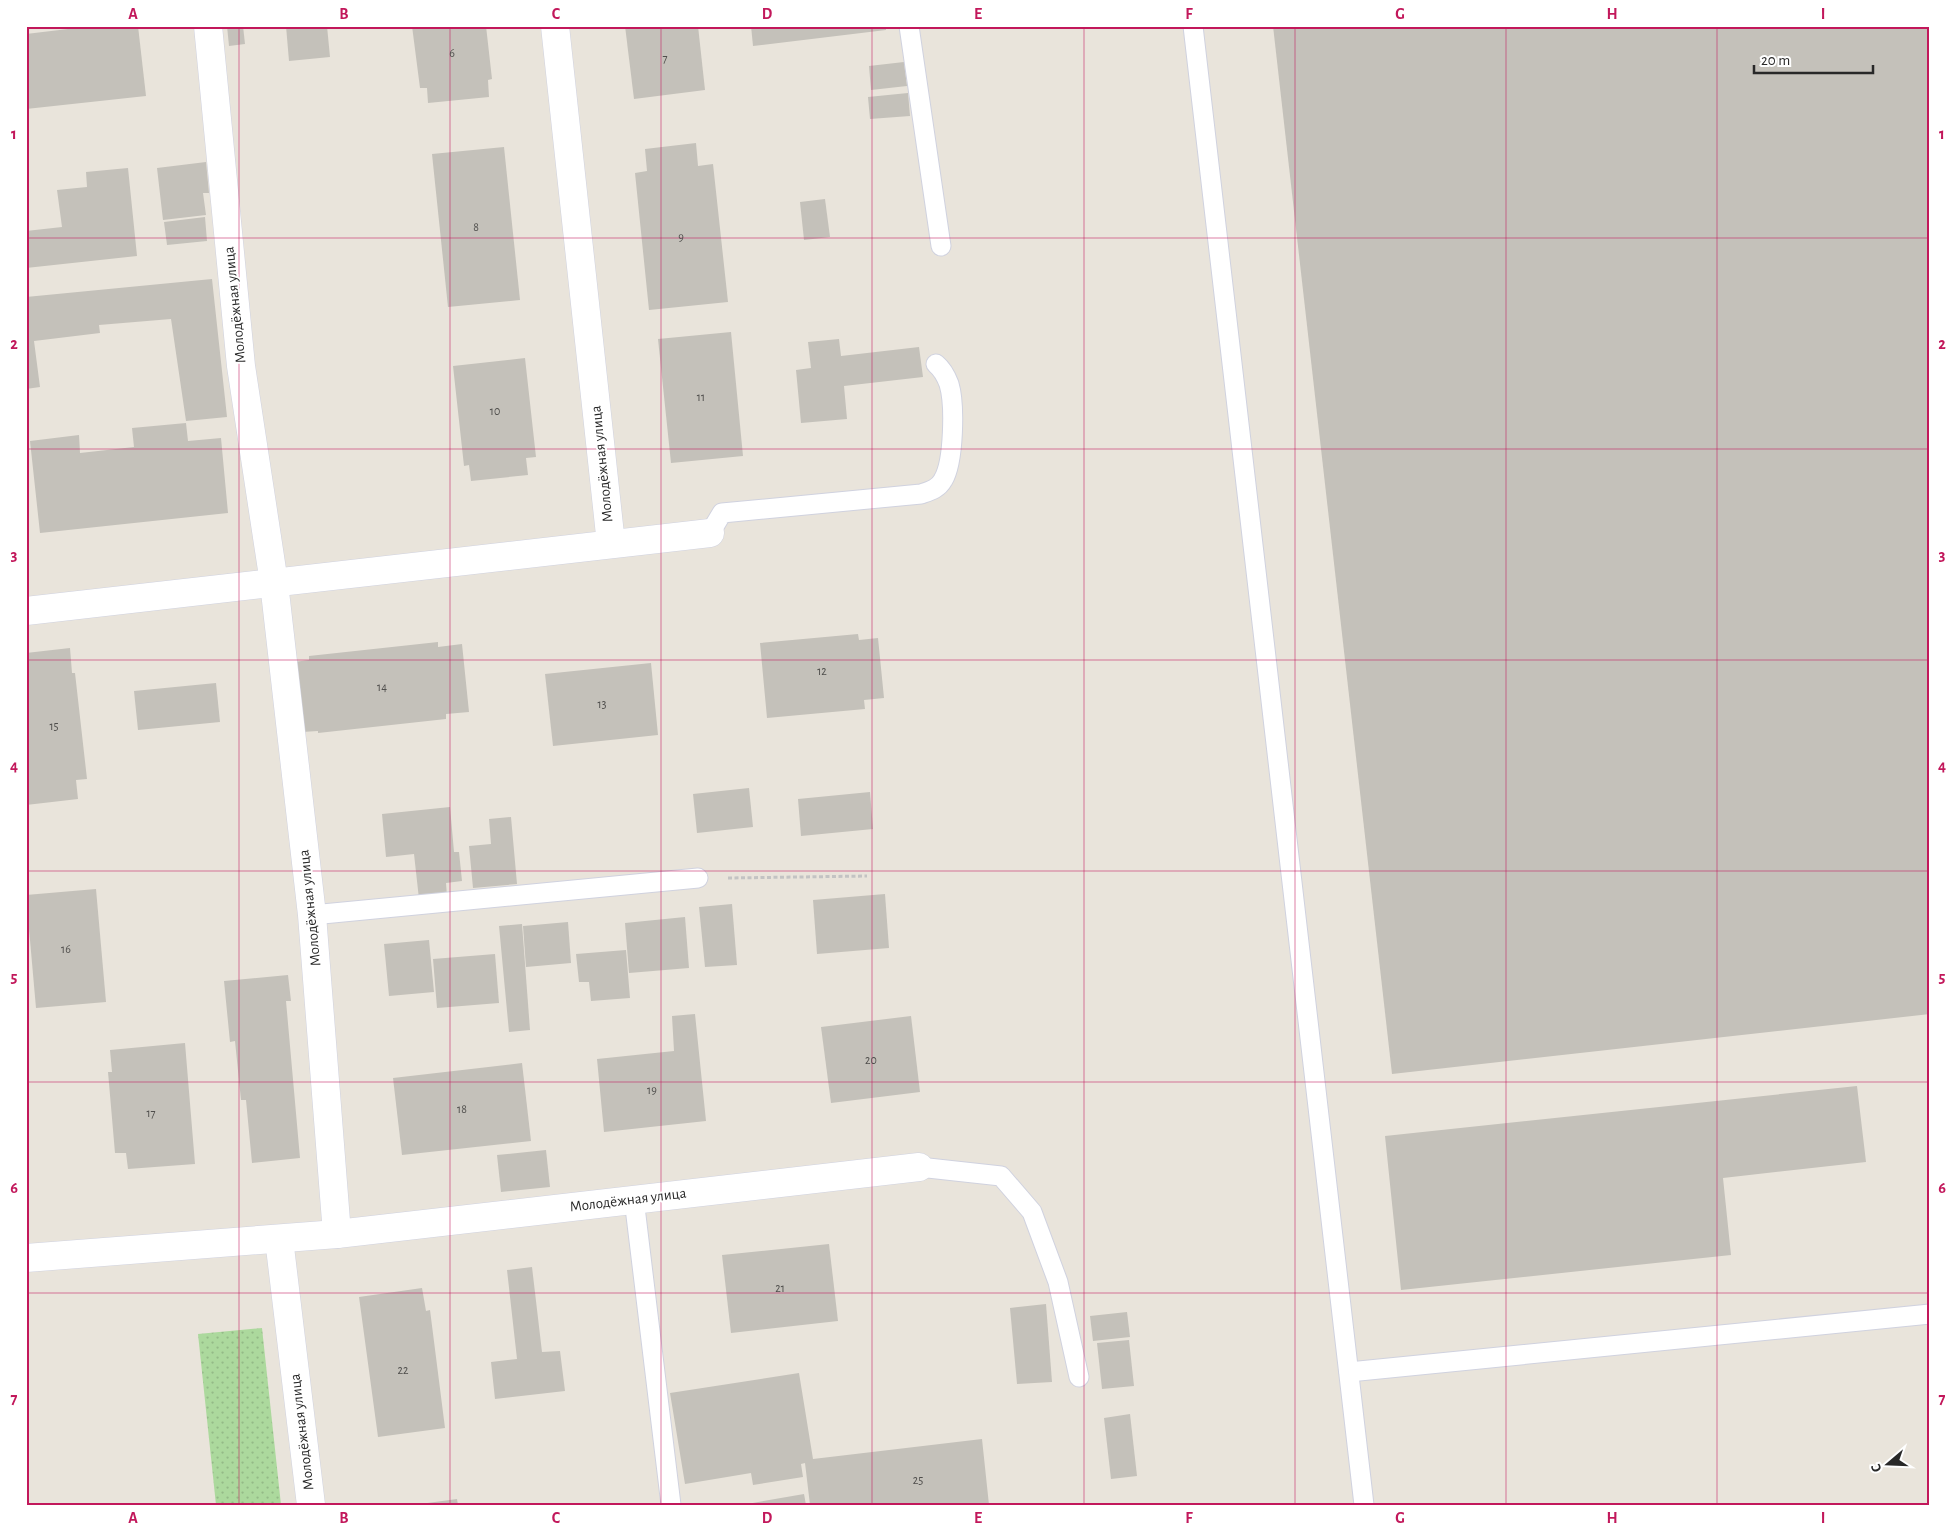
<svg xmlns="http://www.w3.org/2000/svg" width="1956" height="1531" viewBox="0 0 1956 1531" font-family="'Alegreya Sans',sans-serif">
<style>
.park{fill:url(#park-dots)}
.building{fill:#c4c1ba}
.lines{fill:none;stroke-linecap:round;stroke-linejoin:round}
.service-casing{stroke:#d0d2df;stroke-width:21}
.minor-casing{stroke:#d0d2df;stroke-width:29}
.path{stroke:#c3c3c3;stroke-width:3;stroke-dasharray:4 2.5;stroke-linecap:butt}
.service{stroke:#fff;stroke-width:19}
.minor{stroke:#fff;stroke-width:28}
.grid{fill:none;stroke:#c2185b;stroke-width:1;stroke-opacity:0.55}
.labels{text-anchor:middle;dominant-baseline:central;stroke-width:4;stroke-linejoin:round;paint-order:stroke}
.number-label{font-size:12px;fill:#4f4e4c}
.street-label{font-size:15px;fill:#282828;stroke:#fff}
.neatline{fill:none;stroke:#c2185b;stroke-width:2}
.grid-label{font-size:16px;text-anchor:middle;font-weight:bold;fill:#c2185b}
</style>
<defs>
<pattern id="park-dots" width="8" height="8" patternUnits="userSpaceOnUse" patternTransform="scale(1.25)"><rect width="8" height="8" fill="#acd99d"/><path d="M2 2h.1M6 6h.1" fill="none" stroke="#94ba87" stroke-width="1.8" stroke-linecap="round"/></pattern>
</defs>
<rect width="100%" height="100%" fill="#e9e4db"/>
<path class="park" d="M262 1328 281 1505H216L198 1334Z"/>
<g class="building">
<path d="M93 26H138L146 96 26 109V34Z"/>
<path d="M227 26H243L245 44 229 46Z"/>
<path d="M286 26H327L330 57 289 61Z"/>
<path d="M412 26H486L492 79 488 80 489 97 428 103 427 88H420Z"/>
<path d="M625 26H698L705 90 634 99Z"/>
<path d="M751 26H886V30L753 46Z"/>
<path d="M1273 26H1930V1014L1392 1074Z"/>
<path d="M904 62 907 86 871 90 869 66Z"/>
<path d="M908 93 910 116 870 119 868 97Z"/>
<path d="M696 143 698 166 713 164 728 302 649 310 635 173 647 171 645 149Z"/>
<path d="M504 147 520 300 448 307 432 154Z"/>
<path d="M206 162 209 193H203L206 215 163 220 157 168Z"/>
<path d="M128 168 137 256 26 268V231L62 227 57 190 87 187 86 172Z"/>
<path d="M825 199 830 237 804 240 800 202Z"/>
<path d="M205 217 207 241 167 245 164 222Z"/>
<path d="M212 279 227 417 186 421 171 319 99 325 100 333 34 341 40 387 26 389V297Z"/>
<path d="M731 332 743 456 671 463 658 339Z"/>
<path d="M839 339 841 356 919 347 923 377 844 386 847 419 801 423 796 370 811 368 808 342Z"/>
<path d="M525 358 536 457 526 458 528 475 471 481 469 465 464 466 453 366Z"/>
<path d="M186 423 188 441 221 438 228 513 40 533 30 441 79 435 80 453 134 447 132 428Z"/>
<path d="M858 634 859 640 878 638 884 698 864 700 865 709 767 718 760 643Z"/>
<path d="M438 642V647L462 644 469 712 446 714V719L318 733V731L302 732 294 662 309 660V656Z"/>
<path d="M70 648 72 673H75L87 779 76 780 78 799 26 805V653Z"/>
<path d="M651 663 658 735 553 746 545 674Z"/>
<path d="M216 683 220 722 138 730 134 691Z"/>
<path d="M749 788 753 827 697 833 693 794Z"/>
<path d="M870 792 873 829 801 836 798 799Z"/>
<path d="M450 807 454 852H459L462 881 446 883 447 896 419 899 414 854 386 857 382 814Z"/>
<path d="M511 817 517 884 473 888 469 846 491 844 489 819Z"/>
<path d="M96 889 106 1002 36 1008 26 895Z"/>
<path d="M885 894 889 948 817 954 813 900Z"/>
<path d="M732 904 737 965 705 967 699 907Z"/>
<path d="M685 917 689 968 629 973 625 923Z"/>
<path d="M568 922 571 963 526 967 523 926Z"/>
<path d="M522 924 530 1030 509 1032 499 926Z"/>
<path d="M429 940 434 992 389 996 384 944Z"/>
<path d="M626 950 630 998 591 1001 589 982H579L576 954Z"/>
<path d="M495 954 499 1003 437 1008 433 959Z"/>
<path d="M288 975 291 1001H286L300 1158 252 1163 246 1100H241L235 1041 230 1042 224 981Z"/>
<path d="M695 1014 706 1121 604 1132 597 1059 674 1051 672 1016Z"/>
<path d="M911 1016 920 1092 831 1103 821 1027Z"/>
<path d="M185 1043 195 1164 128 1169 126 1153H115L108 1072H112L110 1050Z"/>
<path d="M522 1063 531 1141 402 1155 393 1078Z"/>
<path d="M1857 1086 1866 1162 1723 1178 1731 1255 1401 1290 1385 1136Z"/>
<path d="M546 1150 550 1187 501 1192 497 1155Z"/>
<path d="M829 1244 838 1321 731 1333 722 1255Z"/>
<path d="M532 1267 542 1352 560 1351 565 1391 495 1399 491 1362 517 1359 507 1270Z"/>
<path d="M422 1288 426 1311 430 1310 445 1428 378 1437 359 1297Z"/>
<path d="M1046 1304 1052 1382 1017 1384 1010 1308Z"/>
<path d="M1127 1312 1130 1337 1093 1341 1090 1316Z"/>
<path d="M1129 1340 1134 1386 1102 1389 1097 1343Z"/>
<path d="M799 1373 813 1459 982 1439 989 1505H810L805 1463 801 1464 803 1477 753 1485 751 1473 685 1484 670 1393Z"/>
<path d="M1130 1414 1137 1476 1111 1479 1104 1418Z"/>
<path d="M804 1494 806 1505H748L747 1504Z"/>
<path d="M457 1499 458 1505H420V1504Z"/>
</g>
<g class="lines">
<defs>
<g id="service">
<path d="M909 26 941 246"/>
<path d="M1193 26 1364 1505"/>
<path d="M710 533 722 513 921 494C930 491 938 489 943 480 954 462 955 404 949 384 946 376 942 369 936 364"/>
<path d="M312 915 698 878"/>
<path d="M919 1167 1001 1176 1032 1212 1058 1282 1079 1377"/>
<path d="M634 1199 671 1505"/>
<path d="M1349 1372 1930 1314"/>
</g>
<g id="minor">
<path d="M208 26 241 366 274 583 312 915 337 1234"/>
<path d="M555 26 611 544"/>
<path d="M26 611 710 533"/>
<path d="M279 1239 311 1505"/>
<path d="M26 1258 337 1234 919 1167"/>
</g>
</defs>
<use href="#service" class="service-casing"/>
<use href="#minor" class="minor-casing"/>
<path class="path" d="M728 878 867 876"/>
<use href="#service" class="service"/>
<use href="#minor" class="minor"/>
</g>
<path class="grid" d="M239 26V1505M450 26V1505M661 26V1505M872 26V1505M1084 26V1505M1295 26V1505M1506 26V1505M1717 26V1505M26 238H1930M26 449H1930M26 660H1930M26 871H1930M26 1082H1930M26 1293H1930"/>
<g class="labels">
<g class="number-label">
<text x="452" y="53">6</text>
<text x="665" y="58">7</text>
<text x="476" y="227">8</text>
<text x="681" y="237">9</text>
<text x="701" y="397">11</text>
<text x="495" y="411">10</text>
<text x="822" y="671">12</text>
<text x="382" y="687">14</text>
<text x="602" y="704">13</text>
<text x="54" y="726">15</text>
<text x="66" y="949">16</text>
<text x="871" y="1060">20</text>
<text x="652" y="1090">19</text>
<text x="462" y="1109">18</text>
<text x="151" y="1113">17</text>
<text x="780" y="1288">21</text>
<text x="403" y="1370">22</text>
<text x="918" y="1480">25</text>
</g>
<g class="street-label">
<text transform="translate(235 305) rotate(-96)">Молодёжная улица</text>
<text transform="translate(602 464) rotate(-96)">Молодёжная улица</text>
<text transform="translate(310 908) rotate(-96)">Молодёжная улица</text>
<text transform="translate(628 1200) rotate(-7)">Молодёжная улица</text>
<text transform="translate(302 1432) rotate(-97)">Молодёжная улица</text>
</g>
</g>
<rect width="1956" height="1531" fill="none" stroke="#ffffff" stroke-width="55"/>
<g transform="translate(1888 1464) rotate(251)" stroke="#ffffff" stroke-width="4" paint-order="stroke">
<path d="M0-4L9 19L0 12L-9 19Z" fill="#282828"/>
<text y="-8" font-size="14" font-weight="bold" text-anchor="middle" fill="#282828">С</text>
</g>
<path d="M1754 65v8h119v-8" fill="none" stroke="#282828" stroke-width="2.5"/>
<text x="1761" y="65" font-size="15" fill="#282828" stroke="#ffffff" stroke-width="4" paint-order="stroke">20 m</text>
<rect x="28" y="28" width="1900" height="1476" class="neatline"/>
<g class="grid-label">
<text x="133" y="19">A</text>
<text x="344" y="19">B</text>
<text x="556" y="19">C</text>
<text x="767" y="19">D</text>
<text x="978" y="19">E</text>
<text x="1189" y="19">F</text>
<text x="1400" y="19">G</text>
<text x="1612" y="19">H</text>
<text x="1823" y="19">I</text>
<text x="14" y="139">1</text>
<text x="1942" y="139">1</text>
<text x="14" y="349">2</text>
<text x="1942" y="349">2</text>
<text x="14" y="560">3</text>
<text x="1942" y="560">3</text>
<text x="14" y="771">4</text>
<text x="1942" y="771">4</text>
<text x="14" y="982">5</text>
<text x="1942" y="982">5</text>
<text x="14" y="1193">6</text>
<text x="1942" y="1193">6</text>
<text x="14" y="1404">7</text>
<text x="1942" y="1404">7</text>
<text x="133" y="1523">A</text>
<text x="344" y="1523">B</text>
<text x="556" y="1523">C</text>
<text x="767" y="1523">D</text>
<text x="978" y="1523">E</text>
<text x="1189" y="1523">F</text>
<text x="1400" y="1523">G</text>
<text x="1612" y="1523">H</text>
<text x="1823" y="1523">I</text>
</g>
</svg>
